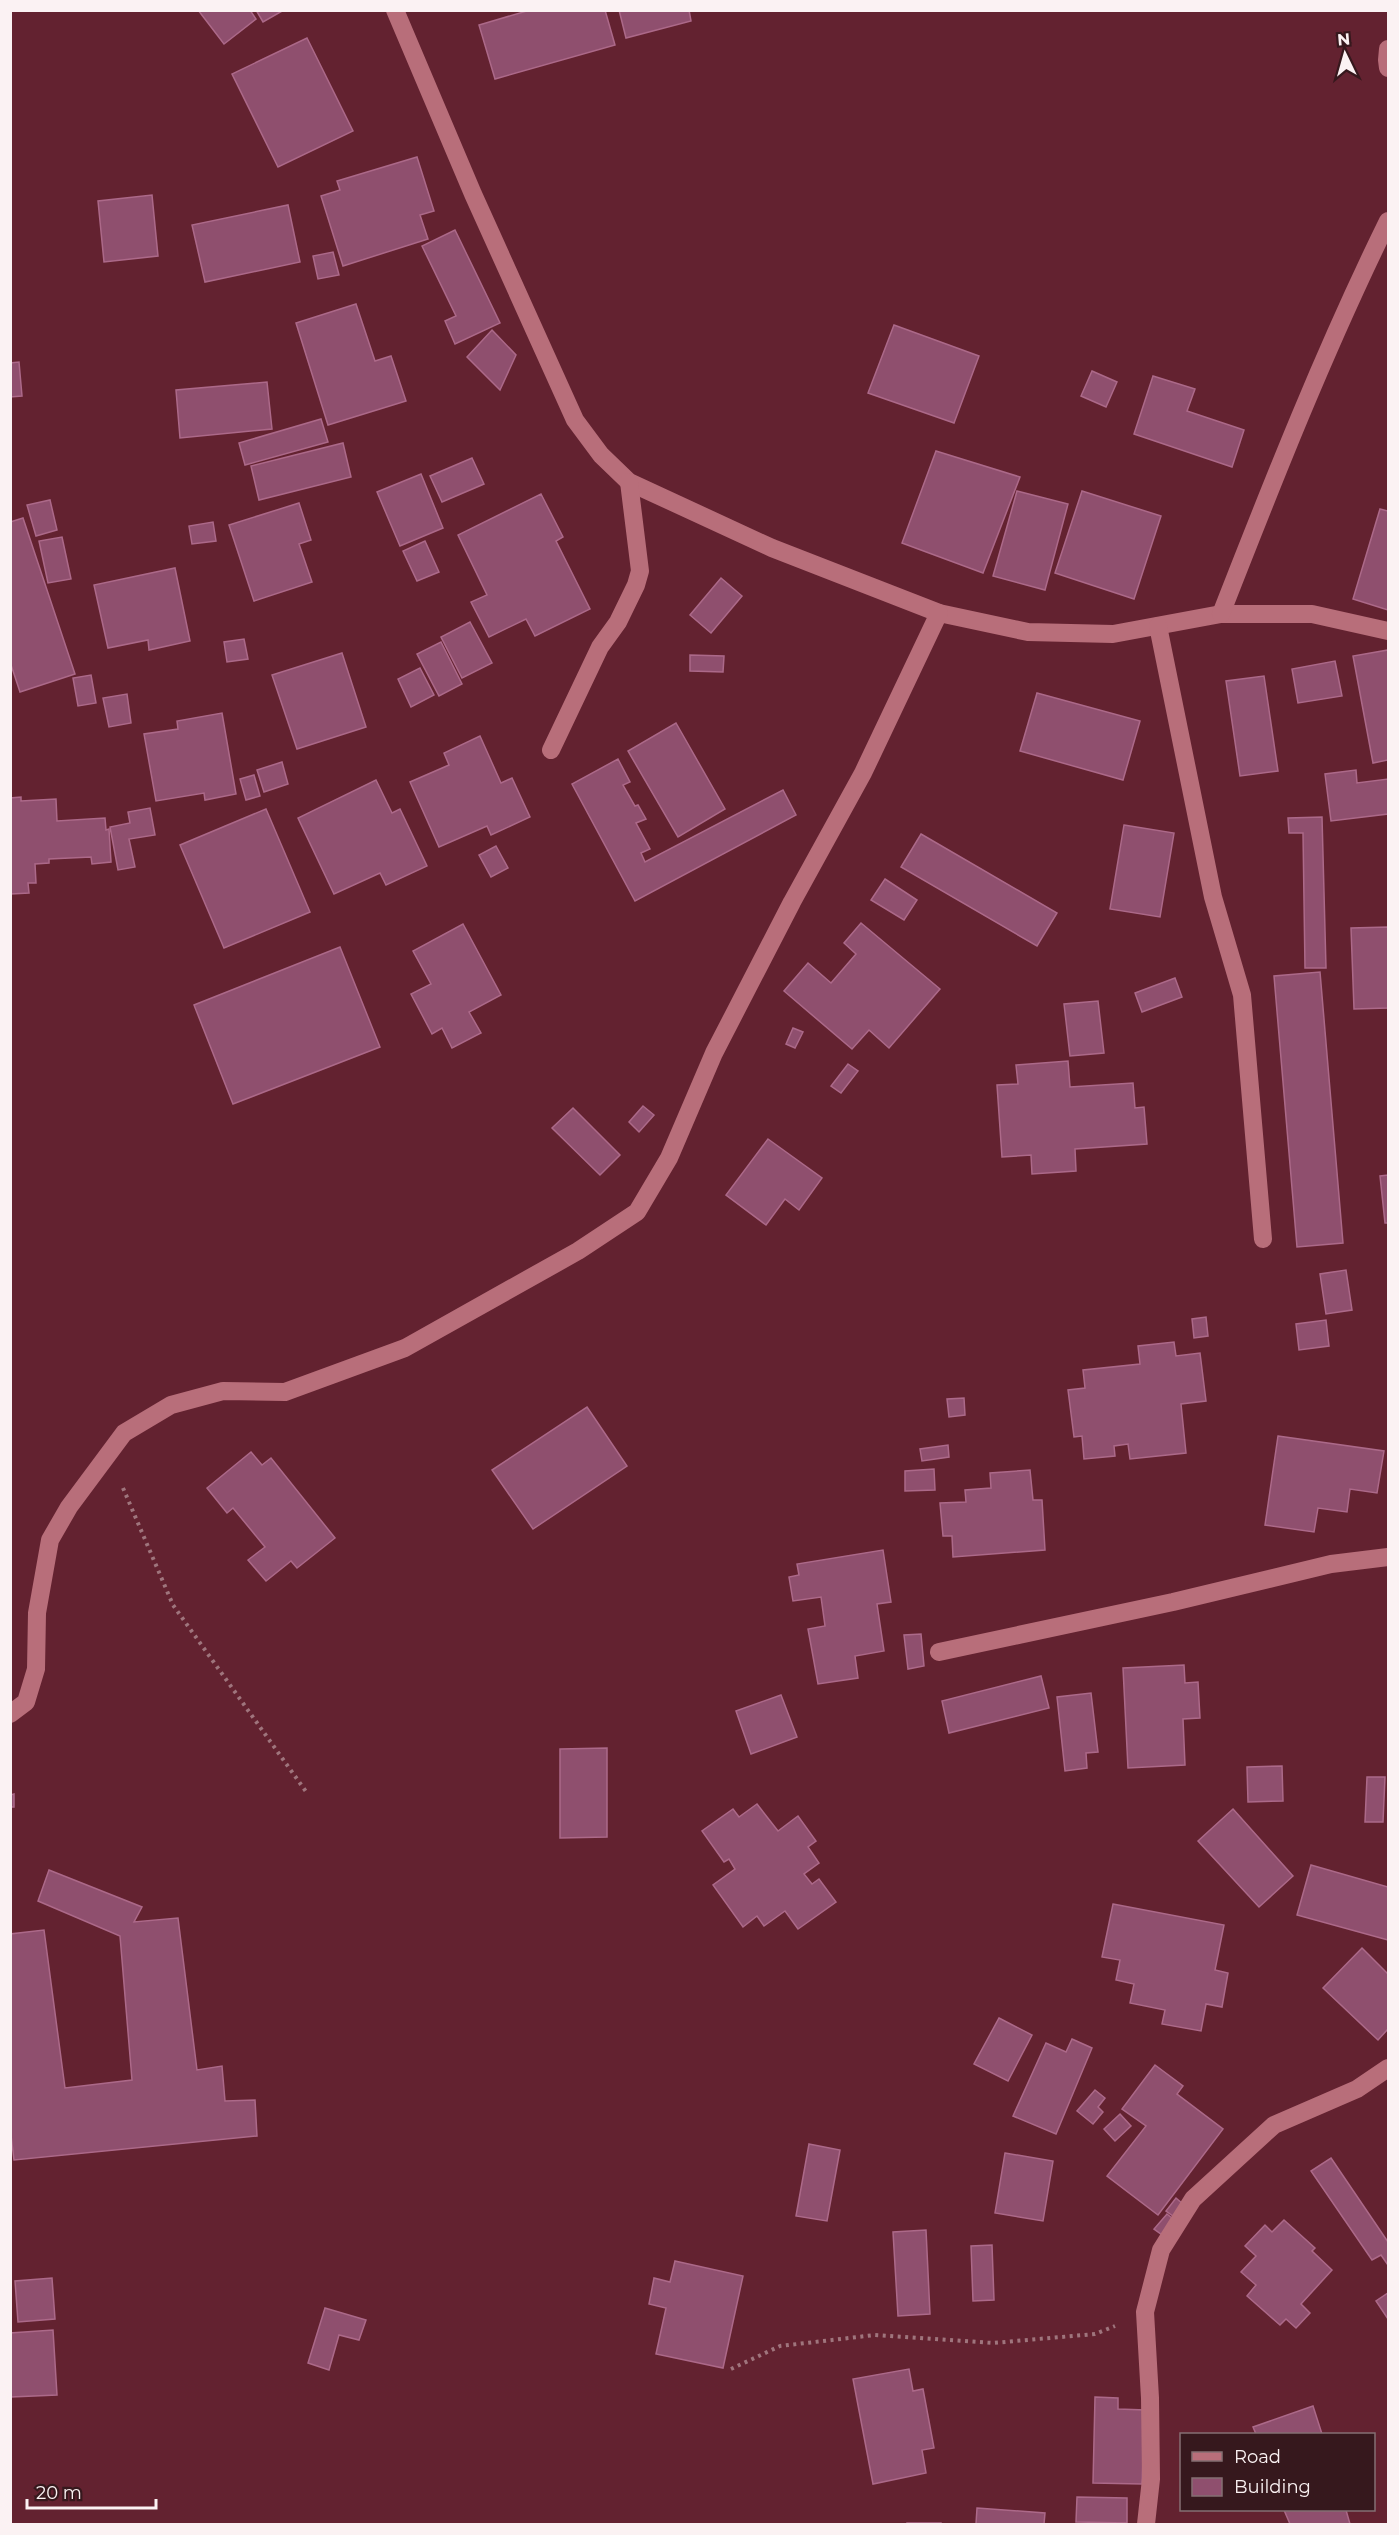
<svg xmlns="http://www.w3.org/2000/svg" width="1399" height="2535" viewBox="0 0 1399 2535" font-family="Montserrat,sans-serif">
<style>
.building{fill:#8f4f6e;stroke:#ac6989;stroke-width:1.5}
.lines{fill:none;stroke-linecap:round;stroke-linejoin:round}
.path{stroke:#9f757d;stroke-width:4;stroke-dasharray:3 4.5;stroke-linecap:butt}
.minor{stroke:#b86e7a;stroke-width:18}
</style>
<rect width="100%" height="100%" fill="#632230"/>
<g class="building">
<path d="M198 10H250L256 19 224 44Z"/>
<path d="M256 10H284L263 22Z"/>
<path d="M530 10H605L615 45 495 79 479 25Z"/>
<path d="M619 10H689L691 21 626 38Z"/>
<path d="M307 38 353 131 278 167 232 74Z"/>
<path d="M417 157 434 211 420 215 428 239 343 266 321 196 340 190 337 181Z"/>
<path d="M152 195 158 256 104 262 98 201Z"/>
<path d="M288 205 300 262 205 282 192 225Z"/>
<path d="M455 230 500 323 455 344 445 321 456 316 422 246Z"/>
<path d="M333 252 339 275 318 279 313 256Z"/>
<path d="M356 304 375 361 391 356 406 401 328 425 296 323Z"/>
<path d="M894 325 979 356 954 423 868 393Z"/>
<path d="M492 330 516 355 500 390 467 357Z"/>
<path d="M19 362 22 396 10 397V363Z"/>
<path d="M1092 371 1117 382 1106 407 1081 396Z"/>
<path d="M1153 376 1195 389 1187 411 1244 430 1232 467 1134 434Z"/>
<path d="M267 382 272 429 180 438 176 390Z"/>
<path d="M321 419 328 442 245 465 239 443Z"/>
<path d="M343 443 351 477 259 500 251 466Z"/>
<path d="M936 451 1020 477 983 573 902 543Z"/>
<path d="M472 458 484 484 442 502 430 476Z"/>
<path d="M421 474 443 528 400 546 377 492Z"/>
<path d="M1017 491 1068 504 1045 590 993 576Z"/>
<path d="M1082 491 1161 516 1134 599 1055 573Z"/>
<path d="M541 494 563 537 556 541 590 609 535 636 526 619 489 637 471 602 487 595 458 535Z"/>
<path d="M50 500 57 530 36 536 27 505Z"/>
<path d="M299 503 311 540 299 544 312 582 254 601 229 525Z"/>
<path d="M1380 509 1388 511V610L1353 599Z"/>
<path d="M23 518 75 674 20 692 10 662V522Z"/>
<path d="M213 522 216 541 192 544 189 526Z"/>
<path d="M62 537 71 579 48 583 39 541Z"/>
<path d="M425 541 439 572 417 581 403 551Z"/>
<path d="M175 568 190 641 149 650 148 640 108 648 94 585Z"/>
<path d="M721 578 742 596 711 633 690 615Z"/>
<path d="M470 622 492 663 462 678 441 637Z"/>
<path d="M244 639 248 659 227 662 224 642Z"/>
<path d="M441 642 462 684 439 696 417 654Z"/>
<path d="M1388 650V760L1373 763 1353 656Z"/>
<path d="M342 653 366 727 297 749 272 675Z"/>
<path d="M690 655 724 656 723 672 690 671Z"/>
<path d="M1335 661 1342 696 1298 703 1292 669Z"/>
<path d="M420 668 434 695 411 707 398 679Z"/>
<path d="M91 675 96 703 78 706 73 678Z"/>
<path d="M1264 676 1278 771 1240 776 1226 681Z"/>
<path d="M1037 693 1140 721 1123 780 1020 751Z"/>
<path d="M127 694 131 723 109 727 103 698Z"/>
<path d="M222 713 236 794 205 800 204 793 156 801 144 734 178 729 177 721Z"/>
<path d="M676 723 725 809 678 837 628 751Z"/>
<path d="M480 736 501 783 512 778 530 817 491 835 487 826 439 847 410 782 449 765 444 753Z"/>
<path d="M618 759 630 782 623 785 635 806 638 805 646 819 636 823 650 849 641 853 645 862 783 790 796 815 635 901 572 784Z"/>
<path d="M282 762 288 784 264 792 257 770Z"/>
<path d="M1356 770 1357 783 1388 779V814L1331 821 1325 774Z"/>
<path d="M254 775 260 796 246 800 240 779Z"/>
<path d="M376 780 392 813 400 809 427 866 386 885 380 873 334 894 298 818Z"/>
<path d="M21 797V801L56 799 57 821 105 818 106 830 109 829 111 862 92 864 91 857 49 859V863L35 864 36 883H28L29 893 11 894 10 798Z"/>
<path d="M150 808 155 835 129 839 135 867 118 870 110 827 130 823 128 812Z"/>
<path d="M266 809 310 912 224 948 180 845Z"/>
<path d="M1322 817 1326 968H1305L1303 833H1289L1288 818Z"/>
<path d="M1124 825 1174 833 1160 917 1110 909Z"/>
<path d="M921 834 1057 913 1037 946 901 867Z"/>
<path d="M496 846 508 868 491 877 479 855Z"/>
<path d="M885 879 917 900 904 920 871 900Z"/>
<path d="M861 923 940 989 889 1048 869 1030 852 1049 784 991 808 963 831 983 856 954 844 943Z"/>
<path d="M463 924 501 995 469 1012 481 1033 452 1048 442 1028 432 1034 411 994 431 984 413 951Z"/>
<path d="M1388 927V1008L1354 1009 1351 928Z"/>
<path d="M340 947 380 1047 233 1104 194 1005Z"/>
<path d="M1320 972 1343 1243 1297 1247 1274 976Z"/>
<path d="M1175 978 1182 997 1142 1012 1135 993Z"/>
<path d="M1098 1001 1104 1053 1070 1056 1064 1004Z"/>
<path d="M793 1028 803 1032 795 1048 786 1044Z"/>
<path d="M1068 1061 1070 1087 1133 1083 1135 1108 1144 1107 1147 1144 1075 1149 1076 1171 1032 1174 1031 1155 1002 1157 997 1085 1018 1084 1016 1065Z"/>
<path d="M848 1064 858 1071 841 1093 831 1086Z"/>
<path d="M643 1106 654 1115 639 1132 629 1122Z"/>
<path d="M573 1108 620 1155 600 1175 552 1128Z"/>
<path d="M768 1139 822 1178 799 1210 785 1199 766 1225 726 1195Z"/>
<path d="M1388 1175V1223H1385L1380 1176Z"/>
<path d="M1346 1270 1352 1310 1326 1314 1320 1274Z"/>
<path d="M1206 1317 1208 1336 1194 1338 1192 1319Z"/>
<path d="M1326 1320 1329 1346 1299 1350 1296 1324Z"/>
<path d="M1174 1342 1176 1356 1200 1353 1206 1401 1181 1404 1186 1453 1130 1459 1128 1444 1114 1446 1115 1456 1084 1459 1082 1436 1074 1437 1068 1390 1085 1388 1083 1370 1140 1364 1138 1346Z"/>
<path d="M964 1398 965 1415 949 1417 947 1399Z"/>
<path d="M587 1407 627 1466 533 1529 492 1470Z"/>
<path d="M1278 1436 1384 1451 1377 1493 1350 1489 1347 1512 1318 1508 1314 1532 1265 1525Z"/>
<path d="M948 1445 949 1457 922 1461 920 1449Z"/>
<path d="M251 1452 262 1465 271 1458 335 1538 297 1568 291 1561 266 1581 248 1560 265 1547 233 1508 227 1513 207 1488Z"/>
<path d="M934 1469 935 1490 905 1491V1471Z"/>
<path d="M1030 1470 1033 1500H1042L1045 1550 953 1557 952 1536H943L940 1503 966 1502 965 1490 991 1488 990 1473Z"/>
<path d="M883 1550 891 1602 877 1604 884 1651 855 1656 858 1678 818 1684 808 1629 825 1626 821 1597 793 1601 789 1577 799 1575 797 1564Z"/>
<path d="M921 1634 924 1666 908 1669 904 1635Z"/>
<path d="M1184 1665 1185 1683 1198 1682 1200 1718 1183 1719 1185 1765 1128 1768 1123 1668Z"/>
<path d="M1041 1676 1049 1708 949 1733 942 1701Z"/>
<path d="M1091 1693 1098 1752 1086 1753 1087 1768 1065 1771 1057 1697Z"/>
<path d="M781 1695 797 1737 751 1754 736 1711Z"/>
<path d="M607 1748V1837L560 1838V1749Z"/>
<path d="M1282 1766 1283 1801 1248 1802 1247 1767Z"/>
<path d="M1367 1777H1385L1383 1822H1365Z"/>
<path d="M14 1794V1807H10V1795Z"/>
<path d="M757 1804 778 1831 798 1816 816 1841 808 1847 819 1863 804 1874 812 1884 819 1879 836 1902 798 1929 785 1911 764 1926 757 1916 743 1927 713 1885 735 1869 729 1859 724 1862 702 1831 733 1809 739 1817Z"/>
<path d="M1233 1809 1293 1876 1259 1907 1198 1841Z"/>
<path d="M1311 1865 1388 1887V1940L1297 1915Z"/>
<path d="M49 1870 142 1907 134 1922 178 1918 197 2070 222 2066 225 2101 255 2100 257 2136 14 2160 10 2127V1934L44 1930 65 2088 132 2080 120 1936 38 1901Z"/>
<path d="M1113 1904 1224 1925 1215 1970 1228 1973 1222 2007 1206 2004 1201 2031 1162 2024 1165 2010 1130 2003 1134 1984 1116 1980 1120 1960 1102 1957Z"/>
<path d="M1362 1948 1388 1974V2029L1378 2040 1323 1988Z"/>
<path d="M999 2018 1032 2035 1008 2081 974 2064Z"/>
<path d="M1072 2039 1092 2048 1056 2134 1013 2116 1046 2043 1066 2052Z"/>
<path d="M1155 2065 1183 2086 1177 2094 1223 2129 1158 2215 1107 2176 1146 2126 1122 2109Z"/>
<path d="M1095 2090 1105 2098 1098 2107 1103 2112 1093 2124 1077 2111Z"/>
<path d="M1120 2114 1131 2126 1115 2141 1104 2129Z"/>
<path d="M809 2144 840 2150 827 2221 796 2216Z"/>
<path d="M1005 2153 1053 2161 1043 2221 995 2213Z"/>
<path d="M1331 2158 1388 2242V2265L1381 2255 1372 2260 1311 2171Z"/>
<path d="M1176 2198 1183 2204 1173 2216 1166 2211Z"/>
<path d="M1167 2214 1177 2222 1165 2237 1154 2229Z"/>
<path d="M1284 2220 1315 2248 1312 2251 1332 2270 1301 2304 1310 2313 1296 2328 1286 2319 1280 2325 1247 2296 1256 2285 1241 2272 1256 2256 1245 2246 1265 2225 1272 2232Z"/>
<path d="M926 2230 930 2314 898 2316 893 2232Z"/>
<path d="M992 2245 994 2300 973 2301 971 2246Z"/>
<path d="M675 2261 743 2276 723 2368 656 2354 666 2308 649 2304 654 2278 670 2282Z"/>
<path d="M52 2278 55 2319 18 2322 15 2281Z"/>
<path d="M1388 2293V2319L1376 2301Z"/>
<path d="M325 2308 366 2320 359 2340 339 2335 329 2370 308 2363Z"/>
<path d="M53 2330 57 2395 11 2397 10 2414V2333Z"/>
<path d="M909 2369 913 2391 923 2389 934 2448 922 2450 926 2473 873 2484 853 2379Z"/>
<path d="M1095 2397 1118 2398V2409L1145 2410 1142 2484 1093 2483Z"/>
<path d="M1313 2406 1322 2434H1256L1253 2427Z"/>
<path d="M1077 2497 1127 2498V2523L1076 2522Z"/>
<path d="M977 2508 1045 2513 1044 2524H976Z"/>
<path d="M1284 2510H1346L1350 2524H1290Z"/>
<rect x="907" y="2523" width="34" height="1"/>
</g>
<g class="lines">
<g class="path">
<path d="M123 1488 173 1605 307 1793"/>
<path d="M731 2369 780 2346 875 2335 993 2343 1095 2334 1115 2326"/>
</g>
<g class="minor">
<path d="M395 10 473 194 575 420 601 455 629 482 772 548 939 613 1028 632 1113 634 1221 614H1312L1388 631"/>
<path d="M1388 49 1387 60 1388 68"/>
<path d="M1221 614C1273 481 1325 349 1388 221"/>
<path d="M1158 626 1213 897 1242 995 1263 1239"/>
<path d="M551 750 600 647 618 622 636 585 640 571 629 482"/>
<path d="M939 1652 1173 1602 1331 1564 1388 1557"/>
<path d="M10 1714 26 1702 36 1669 37 1613 50 1540 69 1507 124 1433 171 1405 223 1391 285 1392 405 1348 578 1251 637 1212 669 1158 714 1053 792 902 863 773 939 613"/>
<path d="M1146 2524 1151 2479 1150 2398 1145 2312 1161 2250 1193 2199 1274 2125 1357 2089 1388 2068"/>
</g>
</g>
<rect width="1399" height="2535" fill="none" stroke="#fbf2f3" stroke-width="24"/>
<rect x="1180" y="2433" width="195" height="78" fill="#36181d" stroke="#856f73" stroke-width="1.5"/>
<rect x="1192" y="2452" width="30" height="9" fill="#b86e7a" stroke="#856f73" stroke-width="1.5"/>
<text x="1234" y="2463" font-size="18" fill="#fbf2f3">Road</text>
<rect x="1192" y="2478" width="30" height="18" fill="#8f4f6e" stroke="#856f73" stroke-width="1.5"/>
<text x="1234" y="2493" font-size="18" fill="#fbf2f3">Building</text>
<g transform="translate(1345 54) rotate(355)" stroke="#36181d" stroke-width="4.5" paint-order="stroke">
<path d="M0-4.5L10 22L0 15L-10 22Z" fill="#fbf2f3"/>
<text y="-9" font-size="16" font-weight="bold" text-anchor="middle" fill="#fbf2f3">N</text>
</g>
<path d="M27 2499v9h129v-9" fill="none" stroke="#fbf2f3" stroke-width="3"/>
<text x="36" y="2499" font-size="18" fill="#fbf2f3" stroke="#36181d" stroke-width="4.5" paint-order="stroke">20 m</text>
</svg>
